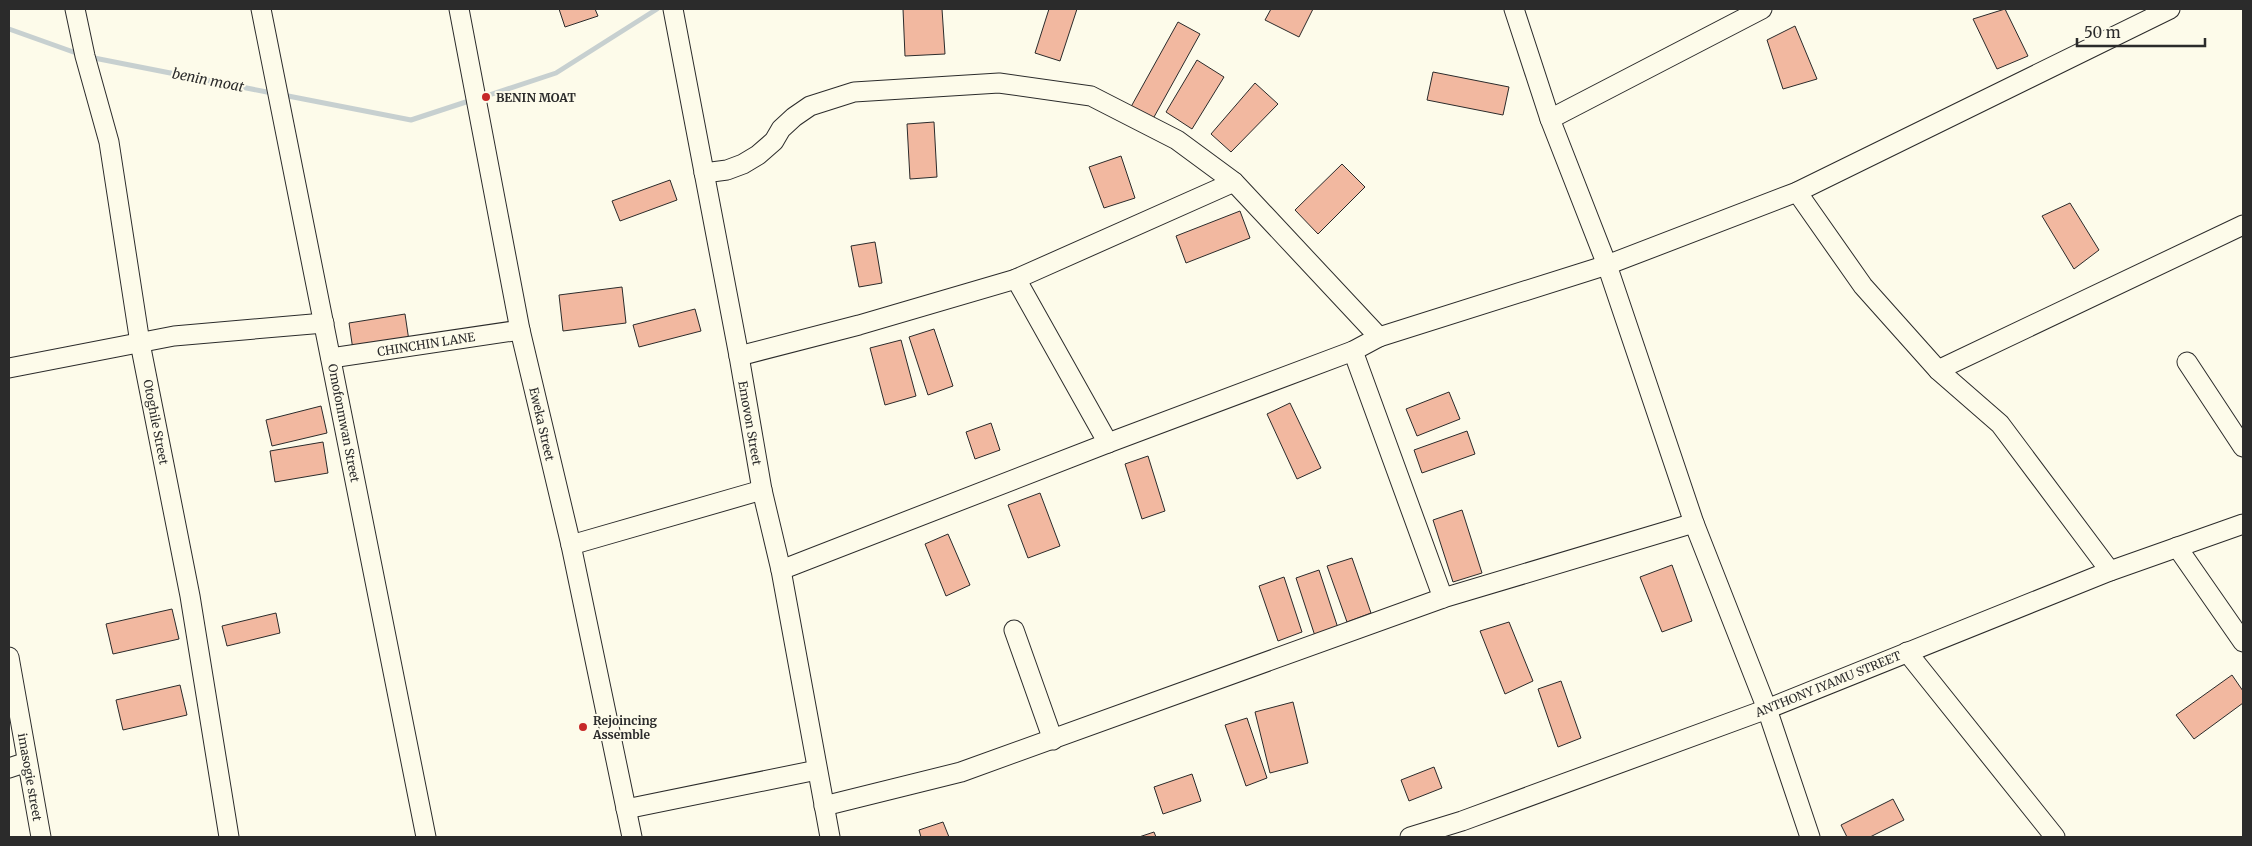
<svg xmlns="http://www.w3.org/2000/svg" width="2252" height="846" viewBox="0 0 2252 846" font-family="Merriweather,serif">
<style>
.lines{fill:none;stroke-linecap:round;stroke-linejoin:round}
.stream{stroke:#c7d0d0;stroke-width:5}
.building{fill:#f2b8a0;stroke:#2b2b2b}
.minor-casing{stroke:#2b2b2b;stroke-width:21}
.minor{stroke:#fdfbea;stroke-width:19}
.poi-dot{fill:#c62828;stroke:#fdfbea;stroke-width:2}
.labels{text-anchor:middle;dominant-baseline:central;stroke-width:4;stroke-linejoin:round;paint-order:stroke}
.poi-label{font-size:12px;font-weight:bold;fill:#2b2b2b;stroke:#fdfbea;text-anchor:start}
.street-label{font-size:12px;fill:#2b2b2b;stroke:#fdfbea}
.water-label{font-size:14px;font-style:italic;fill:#2b2b2b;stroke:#fdfbea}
</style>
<rect width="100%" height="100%" fill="#fdfbea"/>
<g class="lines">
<g class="stream">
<path d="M9 29 79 54"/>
<path d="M89 57 272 93"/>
<path d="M283 95 411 120 472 100"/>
<path d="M480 98 556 73 657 9"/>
</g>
</g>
<g class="building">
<path d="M559 9H595L598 16 565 27Z"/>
<path d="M903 9H942L945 54 905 56Z"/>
<path d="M1049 9H1077L1060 61 1035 53Z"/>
<path d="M1271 9H1313L1299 37 1265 20Z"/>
<path d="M2005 9 2028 56 1997 69 1973 19Z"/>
<path d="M1178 22 1200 34 1149 126 1127 114Z"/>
<path d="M1795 26 1817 79 1783 89 1767 40Z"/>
<path d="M1197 60 1224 77 1192 129 1166 112Z"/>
<path d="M1433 72 1509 87 1503 115 1427 100Z"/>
<path d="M1255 83 1278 104 1231 152 1211 134Z"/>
<path d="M934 122 937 177 910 179 907 124Z"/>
<path d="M1121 156 1135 198 1104 208 1089 167Z"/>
<path d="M1342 164 1365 187 1318 234 1295 210Z"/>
<path d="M670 180 677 200 620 221 612 201Z"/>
<path d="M2070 203 2099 250 2074 269 2042 216Z"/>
<path d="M1240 211 1250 238 1186 263 1176 236Z"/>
<path d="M875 242 882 283 859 287 851 246Z"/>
<path d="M622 287 626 323 563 331 559 295Z"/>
<path d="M695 309 701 331 639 347 633 325Z"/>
<path d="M405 314 409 341 353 350 349 323Z"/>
<path d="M934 329 953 386 928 395 909 337Z"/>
<path d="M901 340 916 396 885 405 870 348Z"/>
<path d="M1449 392 1460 419 1417 436 1406 409Z"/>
<path d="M1290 403 1321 468 1297 479 1267 414Z"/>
<path d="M321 406 327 433 272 446 266 420Z"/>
<path d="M991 423 1000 450 975 459 966 432Z"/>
<path d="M1467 431 1475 454 1422 473 1414 450Z"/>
<path d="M323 442 328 473 275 482 270 451Z"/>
<path d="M1148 456 1165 511 1142 519 1125 464Z"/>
<path d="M1040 493 1060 546 1028 558 1008 505Z"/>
<path d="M1462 510 1482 573 1453 582 1433 520Z"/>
<path d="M948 534 970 585 946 596 925 544Z"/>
<path d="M1352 558 1371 613 1347 622 1327 566Z"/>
<path d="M1672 565 1692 621 1662 632 1640 577Z"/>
<path d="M1319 570 1338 628 1315 636 1296 578Z"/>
<path d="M1284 577 1302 632 1278 641 1259 586Z"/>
<path d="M172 609 179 639 113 654 106 624Z"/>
<path d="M276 613 280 633 227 646 222 626Z"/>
<path d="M1509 622 1533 681 1505 694 1480 631Z"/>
<path d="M2232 675 2243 691V703L2194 739 2176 715Z"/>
<path d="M1561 681 1581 738 1558 747 1538 689Z"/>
<path d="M180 685 187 715 123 730 116 700Z"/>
<path d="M1293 702 1308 763 1270 773 1255 712Z"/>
<path d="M1247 718 1267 778 1246 786 1225 725Z"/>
<path d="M1434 767 1442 788 1409 801 1401 780Z"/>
<path d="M1192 774 1201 801 1163 814 1154 787Z"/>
<path d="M1893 799 1904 820 1870 837H1847L1841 825Z"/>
<path d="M943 822 949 837H921L919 830Z"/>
<path d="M1154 832 1156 837H1139Z"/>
</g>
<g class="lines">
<defs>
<g id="minor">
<path d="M75 9 85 56 109 142 140 343 190 596 229 837"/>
<path d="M261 9 426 837"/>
<path d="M459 9 520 330 571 545 632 837"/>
<path d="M673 9 739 356 762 490 781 570 830 837"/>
<path d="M1514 9 1550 119 1607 265 1694 523 1767 709 1810 837"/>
<path d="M1550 119 1762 9"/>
<path d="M704 173 727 170 743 164 758 155 774 141 781 129 794 117 810 106 854 92 999 83 1091 96 1177 140 1234 182 1379 337"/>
<path d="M1797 192 1863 286 1938 370 2000 424 2110 571"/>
<path d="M1016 279 1108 443"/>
<path d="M1353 351 1443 598"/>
<path d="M739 356 859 325 1016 279 1234 182"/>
<path d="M331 358 520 330"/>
<path d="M2187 362 2243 447"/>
<path d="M9 368 174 336 324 323"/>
<path d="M1938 370 2243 225"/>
<path d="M571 545 762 490"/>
<path d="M2177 547 2243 642"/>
<path d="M781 570 1108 443 1353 351 1379 337 1607 265 1797 192 2170 9"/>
<path d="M1014 630 1053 740"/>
<path d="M1907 652 2055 837"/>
<path d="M9 657 41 837"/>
<path d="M9 768 27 762"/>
<path d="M824 806 961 772 1443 598 1694 523"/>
<path d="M626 809 817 770"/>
<path d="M1410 837 1462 821 1767 709 2110 571 2243 524"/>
</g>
</defs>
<use href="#minor" class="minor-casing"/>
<use href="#minor" class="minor"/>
</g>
<g class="poi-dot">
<circle cx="486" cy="97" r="5"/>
<circle cx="583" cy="727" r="5"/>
</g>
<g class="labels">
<g class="poi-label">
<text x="496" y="97">BENIN MOAT</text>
<text x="593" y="720">Rejoincing<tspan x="593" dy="14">Assemble</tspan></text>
</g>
<g class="street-label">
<text transform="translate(426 344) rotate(-9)">CHINCHIN LANE</text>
<text transform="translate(156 422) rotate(79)">Otoghile Street</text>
<text transform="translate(344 423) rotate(79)">Omofonmwan Street</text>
<text transform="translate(750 423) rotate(80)">Emovon Street</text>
<text transform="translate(542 424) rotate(77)">Eweka Street</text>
<text transform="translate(1828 684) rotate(-22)">ANTHONY IYAMU STREET</text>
<text transform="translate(30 777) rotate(80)">imasogie street</text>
</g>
<g class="water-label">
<text transform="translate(208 80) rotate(11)">benin moat</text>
</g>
</g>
<rect width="2252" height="846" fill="none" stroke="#2b2b2b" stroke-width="20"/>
<path d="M2077 38v8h128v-8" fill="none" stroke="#2b2b2b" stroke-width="2.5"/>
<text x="2084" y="38" font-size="15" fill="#2b2b2b" stroke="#fdfbea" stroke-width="4" paint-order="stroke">50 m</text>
</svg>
